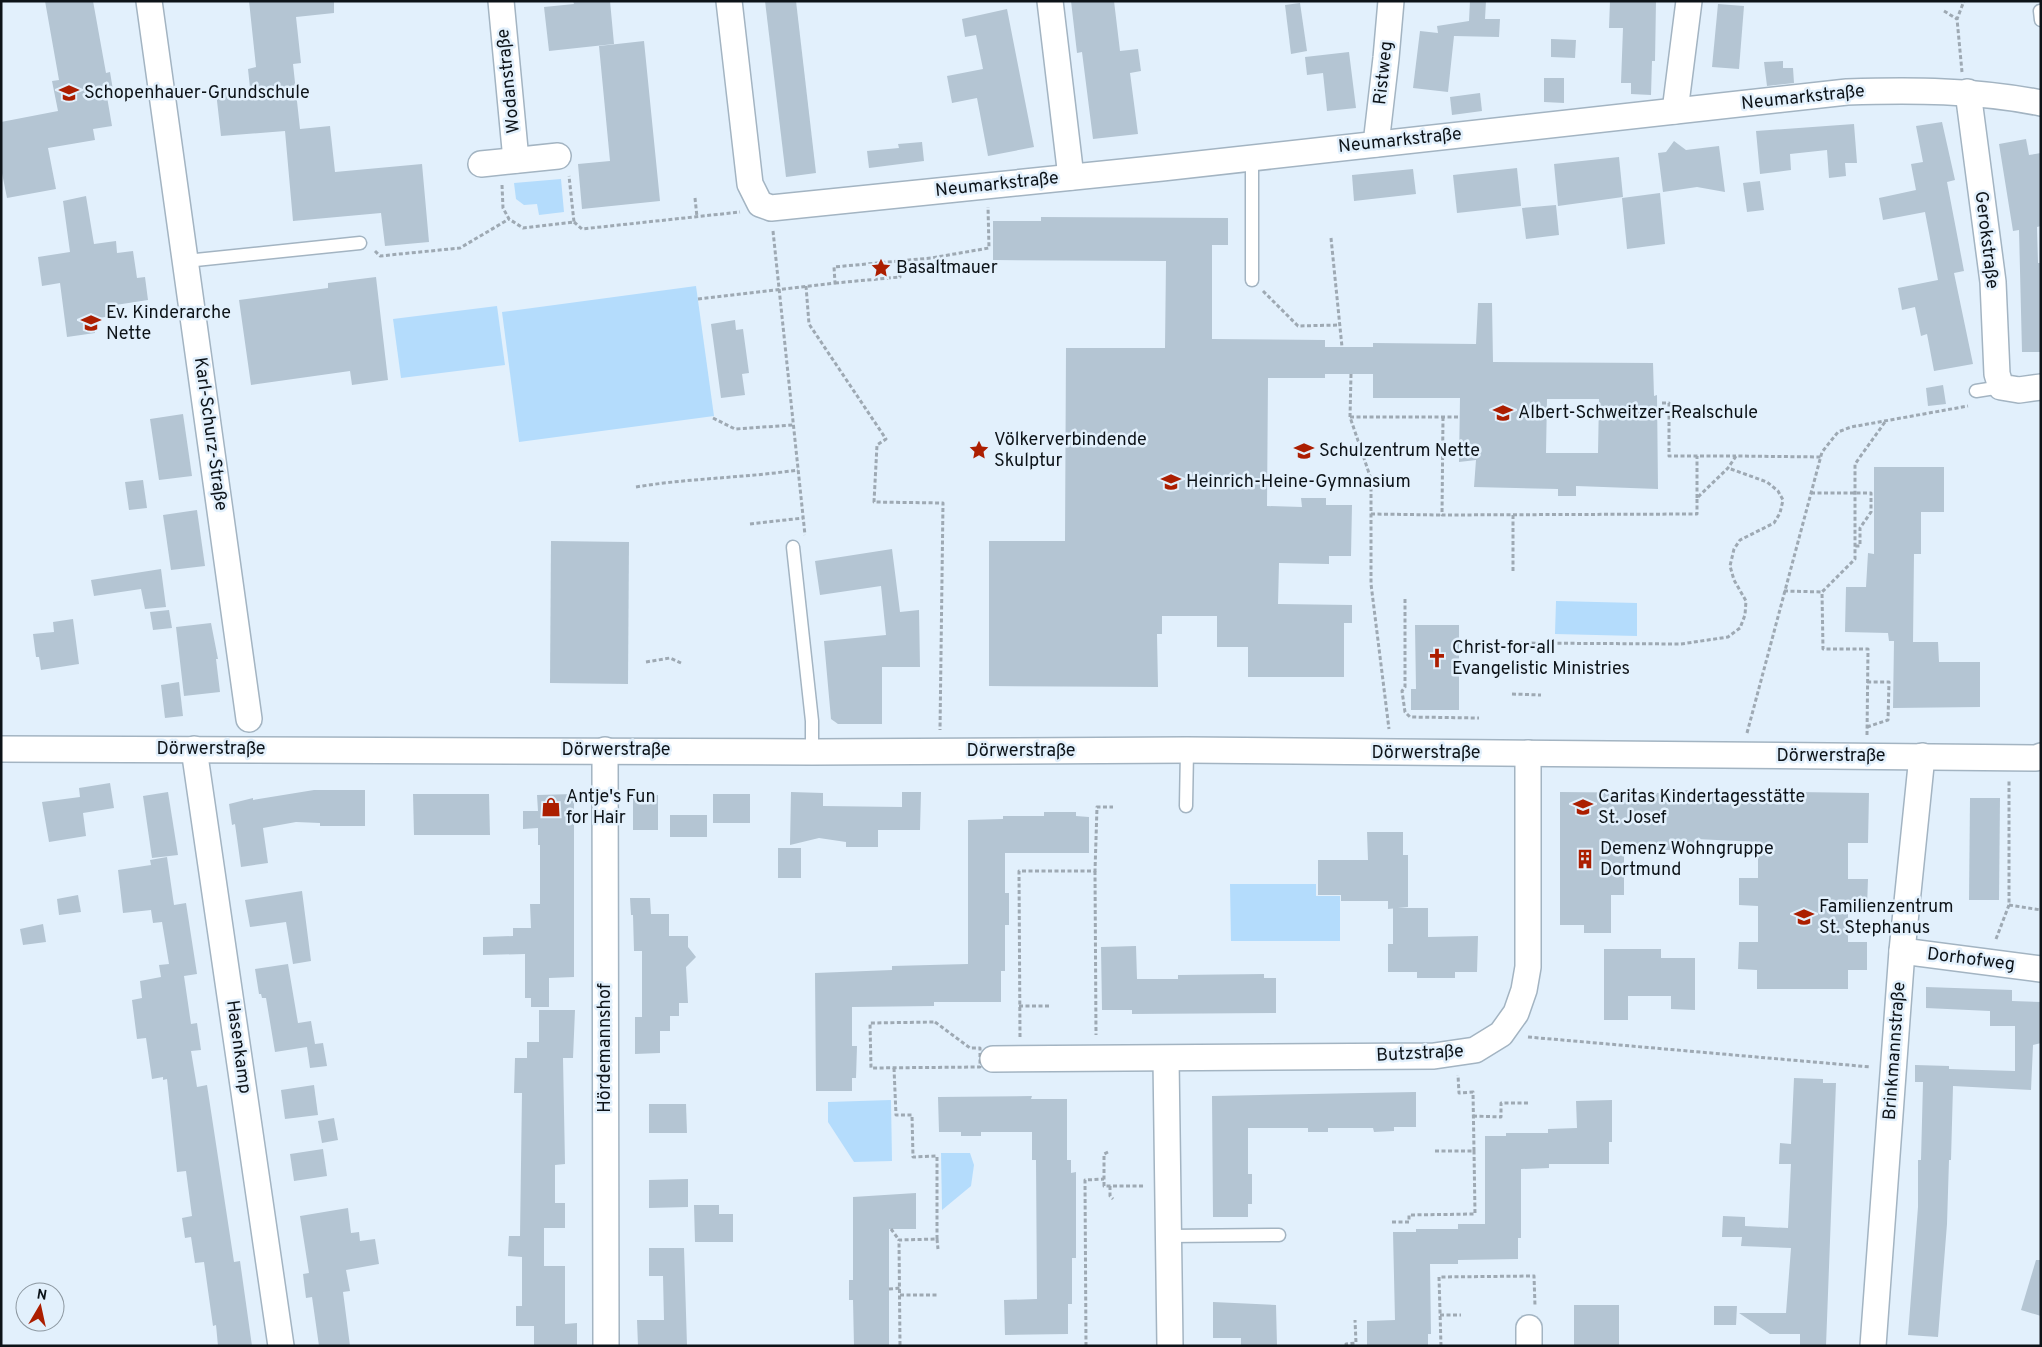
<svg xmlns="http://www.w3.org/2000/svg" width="2042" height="1347" viewBox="0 0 2042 1347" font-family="Overpass,sans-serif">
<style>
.green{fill:#b4dcfc}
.building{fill:#b4c5d3;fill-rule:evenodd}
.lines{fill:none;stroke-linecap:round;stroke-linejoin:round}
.lane-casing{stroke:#a3b4c2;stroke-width:15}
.street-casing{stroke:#a3b4c2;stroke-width:28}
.path{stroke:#9ea9b3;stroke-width:3;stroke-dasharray:4 2.5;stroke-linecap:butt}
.lane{stroke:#fff;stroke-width:12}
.street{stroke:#fff;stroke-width:25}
.labels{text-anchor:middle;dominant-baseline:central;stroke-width:5;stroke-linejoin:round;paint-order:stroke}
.street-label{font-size:18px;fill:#0d1318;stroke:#e2f0fc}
.poi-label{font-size:18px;fill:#0d1318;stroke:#e2f0fc;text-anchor:start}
</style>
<rect width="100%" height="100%" fill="#e2f0fc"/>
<g class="green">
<path d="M561 179 564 212 539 215 537 204 524 205 516 199 514 183Z"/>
<path d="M696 286 714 416 519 442 502 312Z"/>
<path d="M497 306 505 365 401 378 393 319Z"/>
<path d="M1556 601 1637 603V636L1555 634Z"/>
<path d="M1230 884H1316V896H1340V941H1231Z"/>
<path d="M891 1100 892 1161 854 1162 828 1122V1102Z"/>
<path d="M941 1153H970L974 1165 971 1186 942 1210Z"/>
</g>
<g class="building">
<path d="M45 1H93L106 73 110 72 113 90 106 91 112 126 93 129 95 140 48 148 56 189 7 198 1 168V122L58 111 52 81 59 80Z"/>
<path d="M249 1H334V13L296 17 301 63 293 64 300 129 330 126 335 172 422 164 429 242 385 246 381 213 293 221 285 131 221 136 216 92 250 88 248 69 256 67Z"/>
<path d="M573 1H610L614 44 549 51 544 7 574 4Z"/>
<path d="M765 1H796L816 173 786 177Z"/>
<path d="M1071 1H1114L1120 51 1138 49 1141 71 1130 73 1138 134 1093 139 1082 52 1077 53Z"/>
<path d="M1470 1H1486L1485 19H1500L1499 37 1454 36 1448 92 1413 88 1420 31 1438 33 1437 26 1469 21Z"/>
<path d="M1610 1H1656L1655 61H1652L1651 95 1631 94V83H1621L1623 28H1609Z"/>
<path d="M1300 3 1307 51 1291 54 1285 5Z"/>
<path d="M1718 4 1744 6 1739 69 1712 67Z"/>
<path d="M1007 9 1034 147 988 156 977 98 952 103 947 76 983 69 976 35 965 37 962 19Z"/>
<path d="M1551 39 1576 40 1575 58 1551 57Z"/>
<path d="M644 41 660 201 582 209 578 164 610 161 599 46Z"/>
<path d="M1349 52 1356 108 1327 111 1323 73 1307 75 1305 57Z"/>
<path d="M1783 61V68H1793L1794 83 1767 86 1764 62Z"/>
<path d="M1544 78H1564V103L1544 102Z"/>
<path d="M1480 93 1482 111 1452 115 1450 97Z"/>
<path d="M1942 122 1955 180 1947 182 1964 271 1954 273 1973 364 1934 371 1927 334 1921 336 1915 307 1902 310 1898 288 1938 280 1925 212 1883 220 1879 198 1916 190 1911 164 1923 162 1916 126Z"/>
<path d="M1854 124 1857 163H1845L1846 176 1829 178 1827 150 1790 154 1791 170 1760 174 1756 131Z"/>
<path d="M2026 139 2029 155 2041 153V226L2037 227 2038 263H2041V352H2022L2019 230 2013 231 1999 144Z"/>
<path d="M1674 141 1686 150 1719 146 1725 192 1697 187 1663 192 1658 153 1666 152Z"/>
<path d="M922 142 924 161 869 168 867 151 899 148 898 144Z"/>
<path d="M1619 157 1623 197 1558 206 1554 164Z"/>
<path d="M1517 168 1521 206 1457 213 1453 175Z"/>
<path d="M1413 169 1416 194 1354 201 1352 175Z"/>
<path d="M1760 181 1764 210 1747 212 1743 183Z"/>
<path d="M1660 193 1665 244 1627 249 1622 198Z"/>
<path d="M86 196 94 244 116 241 117 253 133 251 137 278 145 277 148 300 109 306 111 316 93 319 95 333 67 337 60 283 42 286 38 257 70 252 63 201Z"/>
<path d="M1556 205 1559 235 1526 239 1522 208Z"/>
<path d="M1041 217 1228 218V245H1212V339L1325 340V347H1373V343L1476 344 1478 303H1492L1493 362 1653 363 1654 396 1657 395 1658 489 1576 486V496H1558V489L1474 487 1476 460 1459 462 1460 398H1373V374H1325V378H1268L1267 506 1302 507 1301 498H1326V505H1352L1351 556H1329V564L1279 563 1278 604 1352 605V623H1344V677H1248V647H1217V616H1162V634H1157L1158 687 989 686V541H1065L1066 348H1165L1166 261 993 260V221H1041ZM1547 399H1599L1598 453H1546Z"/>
<path d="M376 277 388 380 352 385 350 371 251 385 239 300 328 288V283Z"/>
<path d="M735 320 736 330 743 329 749 373 742 374 745 395 721 398 711 324Z"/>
<path d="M1943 385 1946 404 1928 406 1926 388Z"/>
<path d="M183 414 192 476 159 480 150 419Z"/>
<path d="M1874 467H1944V512H1921V554H1914L1913 642H1938L1939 662H1980V707L1893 708 1894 641H1889L1888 633 1845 632 1846 587H1866L1868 553 1874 554Z"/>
<path d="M143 480 147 508 129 510 125 482Z"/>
<path d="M197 510 205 566 171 570 163 515Z"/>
<path d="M551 541 629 542 628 684 550 683Z"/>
<path d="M892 549 900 612 919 610 920 667H882V724H838L831 719 824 641 886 635 881 586 820 595 815 561Z"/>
<path d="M161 569 166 607 145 609 141 589 94 596 91 580Z"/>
<path d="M169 610 172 628 153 630 150 612Z"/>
<path d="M73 619 79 664 41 670 39 657H36L33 634 54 632 53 622Z"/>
<path d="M211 623 218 659H216L220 692 184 696 176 627Z"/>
<path d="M1415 625H1459V710H1411V689H1416Z"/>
<path d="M179 682 183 716 165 718 161 685Z"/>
<path d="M110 783 114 808 83 813 86 836 49 842 42 802 80 797 79 788Z"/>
<path d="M314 790H365V826H320V823L296 822 263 828 268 863 241 867 235 824 232 825 229 804 253 798V800Z"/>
<path d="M1666 790 1869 793 1868 843H1848V879H1868L1867 907 1848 906V942H1867V970H1848V989H1757V970L1738 969 1739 942H1758V906L1739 905V878H1758V842L1696 839V850H1624V895H1611V933H1584V925H1560V792L1666 793Z"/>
<path d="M168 792 178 855 152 858 143 796Z"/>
<path d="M791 792 823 793V806L902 807V792H921L920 830H878V847H846V842L819 838 790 845Z"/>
<path d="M413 794H489L490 835H414Z"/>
<path d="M574 794V977L549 978V1007H531V998H525V954L483 955V937L513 936V928H531L530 904H540V845H538V828L523 829V811H538L537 795Z"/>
<rect x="713" y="794" width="37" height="29"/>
<rect x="633" y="795" width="25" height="35"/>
<path d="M1970 798H2000L1999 900H1969Z"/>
<path d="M1044 812H1076V816L1089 817V853H1005V893H1009V925H1005V971H1001V1002H934V1006L852 1007V1046H857L856 1078H852V1091H816L815 973 892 970V966L968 964V820L1003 819V816H1044Z"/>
<rect x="670" y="815" width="37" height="22"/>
<path d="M1367 832H1403V855H1408V907L1388 909V901H1341V895H1318V860H1368Z"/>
<rect x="778" y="848" width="23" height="30"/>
<path d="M167 857 174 905 186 903 197 974 184 976 191 1024 197 1023 201 1050 191 1051 197 1087 207 1085 234 1262 240 1261 252 1346H218L216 1325 213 1326 204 1262 195 1263 191 1237 185 1238 182 1218 192 1216 186 1171 177 1172 167 1079 163 1080V1077L152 1079 146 1038 137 1039 132 1000 142 998 140 981 161 977 159 965 169 964 162 922 153 923 151 910 123 913 118 870 151 865 150 860Z"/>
<path d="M302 891 311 961 293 964 286 922 250 927 245 900Z"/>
<path d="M78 895 81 912 59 915 57 899Z"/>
<path d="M630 898H650L651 914H669V936H688V947L696 957 686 967 688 1003H679V1016H670V1031H660V1053L635 1054V1017H642V951H634L633 915H631Z"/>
<path d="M1393 908H1428V937L1478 936 1477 972H1455V978H1417V972H1388V944H1393Z"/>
<path d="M43 924 46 942 23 945 20 929Z"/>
<path d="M1136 946 1137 979H1178V975L1264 974V978H1276V1013L1132 1014V1010H1102L1101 947Z"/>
<path d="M1604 949H1661V958H1695V1010L1671 1009V996H1628V1020H1604Z"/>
<path d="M288 964 298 1023 311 1021 315 1044 323 1043 327 1066 310 1068 307 1047 275 1052 266 998H262L261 994H259L255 969Z"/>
<path d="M1926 987 2012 990V1001L2041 1002V1043L2033 1045 2031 1090 1953 1086 1951 1160H1949L1947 1224 1938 1337 1908 1335 1918 1207V1160H1921L1923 1082H1915V1065L1949 1066V1069L2015 1071V1026H1990V1011L1926 1008Z"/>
<path d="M539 1010H575L573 1058H563L565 1164 555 1165V1203H565V1228H544V1266H565V1324L577 1323V1346H534V1326H516V1306H522V1257L508 1256 509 1236H520L522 1093H514L515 1058H527V1042H539Z"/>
<path d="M1794 1078 1823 1079V1083H1836L1826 1346H1800V1334H1770L1739 1313H1786L1791 1248 1741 1246 1742 1237H1722L1723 1216 1745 1217V1226L1788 1228 1791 1164H1779L1780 1143 1791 1144Z"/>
<path d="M314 1085 318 1115 285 1119 281 1090Z"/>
<path d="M1416 1092V1127H1394V1131L1374 1132 1373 1128H1328V1132H1308V1128H1248V1174H1252V1204H1248V1217H1213L1212 1096Z"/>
<path d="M1032 1096 1031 1099H1067V1160H1071V1173L1076 1172V1258H1072V1304H1068V1334L1005 1335 1004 1300 1037 1299 1036 1160H1032V1132H981V1136H961V1132H939L938 1097Z"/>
<path d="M1612 1100V1142H1609V1164H1549V1168L1521 1169V1238H1518V1259L1458 1260V1264H1430L1431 1334H1428V1346H1367V1321L1395 1320 1393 1232H1416V1229H1458V1224H1485V1136H1506V1133H1548V1129L1577 1128 1576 1101Z"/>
<path d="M649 1104H686L687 1133H649Z"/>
<path d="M334 1118 338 1140 322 1143 318 1121Z"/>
<path d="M323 1149 327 1176 294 1181 290 1154Z"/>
<path d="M688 1179V1207L649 1208V1180Z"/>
<path d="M916 1193V1229H889V1346H854L853 1300H849V1280H853V1197Z"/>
<path d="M694 1205H719V1214H733V1242H695Z"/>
<path d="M348 1208 351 1233 359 1232 360 1241 375 1239 379 1264 346 1270 350 1291 343 1292 350 1346H319L312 1297 306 1298 303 1274 309 1273 300 1216Z"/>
<path d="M649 1248H684L687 1346H638L637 1320H664L663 1276H649Z"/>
<path d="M2036 1260H2041V1316L2021 1310Z"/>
<path d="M1213 1302 1276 1305 1277 1346H1241V1338H1213Z"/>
<rect x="1574" y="1305" width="45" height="41"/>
<path d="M1714 1306H1737L1736 1325H1714Z"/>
</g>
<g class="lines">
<defs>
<g id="lane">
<path d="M2040 11 2041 20"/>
<path d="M186 261 360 243"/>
<path d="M1252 280V158"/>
<path d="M1976 391 2001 387"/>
<path d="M793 547 812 721V752"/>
<path d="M1186 806 1187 750"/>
<path d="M1168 1236 1279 1235"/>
</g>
<g id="street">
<path d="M149 1 249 719"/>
<path d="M501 1 516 160"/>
<path d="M729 1 750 184 760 204 771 208 1162 168 1847 92C1912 90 1976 90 2041 103"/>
<path d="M1050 1 1071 177"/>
<path d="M1968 92 1993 282 1997 374 2001 387 2019 390 2041 387"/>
<path d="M1675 111 1689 1"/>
<path d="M1376 144 1386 58 1391 1"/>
<path d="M481 164 558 156"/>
<path d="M1 749 812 752 1187 750 2036 758 2041 756"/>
<path d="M194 749 281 1346"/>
<path d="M605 750 606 1346"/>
<path d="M1902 951 2041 969"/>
<path d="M993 1059 1434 1056 1475 1050 1501 1034 1516 1013 1524 990 1528 967V753"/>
<path d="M1166 1059 1170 1346"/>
<path d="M1529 1328V1346"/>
<path d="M1873 1346 1902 951 1922 756"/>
</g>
</defs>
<use href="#lane" class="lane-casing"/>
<use href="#street" class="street-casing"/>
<g class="path">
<path d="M1944 11 1957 19"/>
<path d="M1962 72 1957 19 1964 1"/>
<path d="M502 185 503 208 509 219 523 228 574 222 569 176"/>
<path d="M695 198 697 217"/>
<path d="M574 222 582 229 740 212"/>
<path d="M773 231 805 535"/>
<path d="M1331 238 1342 347"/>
<path d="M375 251 380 256 460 248 509 219"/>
<path d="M835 283 900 277 899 261"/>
<path d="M806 286 809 324 886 439 877 445 874 502 943 503 940 730"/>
<path d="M1263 291 1298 326 1339 325"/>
<path d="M698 299 835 283 834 267 931 258 989 248 988 207"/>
<path d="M1351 374 1350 417 1371 479V584L1389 729"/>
<path d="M1662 403H1669V456H1736"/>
<path d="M1350 417H1459"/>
<path d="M1443 417 1442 515 1697 514V498L1728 468 1736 456 1821 457"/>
<path d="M713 418 735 429 793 425"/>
<path d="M636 487C690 478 744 478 798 470"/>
<path d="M1811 493H1871V512L1860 528V546H1855"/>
<path d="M1697 498V456"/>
<path d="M1371 514 1442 515"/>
<path d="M750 524 803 518"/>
<path d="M1513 571V515"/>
<path d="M1784 591 1822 592"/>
<path d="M1405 599V687L1402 691 1405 712 1410 717 1479 718"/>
<path d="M1512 643 1681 644 1728 637 1740 628 1745 615 1746 601 1734 580 1730 566 1734 549 1740 540 1774 523 1780 513 1783 500 1778 491 1767 482 1728 468"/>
<path d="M646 662 670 658 681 663"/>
<path d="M1512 694 1541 695"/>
<path d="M1867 727 1888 720 1889 682H1867"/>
<path d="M1747 733 1822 452 1838 432 1851 427 1968 406"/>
<path d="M1867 735 1868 649H1823L1822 592 1855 559V464L1885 422"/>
<path d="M1095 871 1096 1035"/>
<path d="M2009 905 2041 910"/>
<path d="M1996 939 2009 905V780"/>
<path d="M1019 1006H1050"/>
<path d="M935 1022 970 1048H980V1067L871 1068 870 1023Z"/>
<path d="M1020 1037 1019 871H1095L1097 807H1113"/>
<path d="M1528 1037 1871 1067"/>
<path d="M894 1068 896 1115H912L913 1157 937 1156V1239L899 1240 900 1346"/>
<path d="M1473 1116 1501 1117V1103H1530"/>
<path d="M1435 1151H1474L1473 1092 1459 1093 1458 1075"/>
<path d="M1108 1152 1104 1154V1186H1144"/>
<path d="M1110 1186V1196L1113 1199"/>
<path d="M1392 1222H1409V1215L1475 1214 1474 1151"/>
<path d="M891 1229 899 1240"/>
<path d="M937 1239 938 1249"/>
<path d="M889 1289 900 1288"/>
<path d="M900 1295H939"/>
<path d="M1440 1315H1461"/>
<path d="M1086 1346 1085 1180 1104 1179"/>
<path d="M1346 1346V1344L1356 1343 1355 1320"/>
<path d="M1441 1346 1439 1277 1534 1276 1535 1306"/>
</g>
<use href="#lane" class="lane"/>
<use href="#street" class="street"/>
</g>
<defs>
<symbol id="school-bare" viewBox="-9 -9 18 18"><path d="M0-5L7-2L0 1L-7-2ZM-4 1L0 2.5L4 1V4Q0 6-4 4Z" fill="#ac1e00" stroke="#e2f0fc" stroke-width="2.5" paint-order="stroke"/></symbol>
<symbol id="sight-bare" viewBox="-9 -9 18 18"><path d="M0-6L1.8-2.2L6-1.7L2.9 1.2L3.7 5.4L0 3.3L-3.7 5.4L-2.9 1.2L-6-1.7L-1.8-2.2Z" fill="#ac1e00" stroke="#e2f0fc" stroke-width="2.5" paint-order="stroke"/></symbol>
<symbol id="church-bare" viewBox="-9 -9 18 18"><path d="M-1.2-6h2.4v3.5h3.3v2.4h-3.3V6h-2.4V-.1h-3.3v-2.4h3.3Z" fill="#ac1e00" stroke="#e2f0fc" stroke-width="2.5" paint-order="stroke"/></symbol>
<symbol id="shop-bare" viewBox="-9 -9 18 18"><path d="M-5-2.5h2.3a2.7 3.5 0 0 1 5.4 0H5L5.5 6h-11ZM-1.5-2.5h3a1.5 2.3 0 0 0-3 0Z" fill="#ac1e00" stroke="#e2f0fc" stroke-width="2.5" paint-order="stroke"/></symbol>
<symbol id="building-bare" viewBox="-9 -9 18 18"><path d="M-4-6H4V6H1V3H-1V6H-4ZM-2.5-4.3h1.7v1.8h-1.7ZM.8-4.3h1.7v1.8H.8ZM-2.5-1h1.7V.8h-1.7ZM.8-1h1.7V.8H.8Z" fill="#ac1e00" stroke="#e2f0fc" stroke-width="2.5" paint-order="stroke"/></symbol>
</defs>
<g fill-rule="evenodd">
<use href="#school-bare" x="55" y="79" width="28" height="28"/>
<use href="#sight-bare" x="867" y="254" width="28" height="28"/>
<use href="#school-bare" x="77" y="309" width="28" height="28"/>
<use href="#school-bare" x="1489" y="399" width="28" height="28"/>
<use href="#sight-bare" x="965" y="436" width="28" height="28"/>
<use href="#school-bare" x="1290" y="437" width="28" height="28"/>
<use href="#school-bare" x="1157" y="468" width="28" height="28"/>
<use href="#church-bare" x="1423" y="644" width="28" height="28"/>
<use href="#shop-bare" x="537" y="793" width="28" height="28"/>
<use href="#school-bare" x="1569" y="793" width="28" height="28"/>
<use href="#building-bare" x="1571" y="845" width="28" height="28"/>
<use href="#school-bare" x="1790" y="903" width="28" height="28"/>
</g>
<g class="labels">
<g class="street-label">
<text transform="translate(1384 73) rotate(-84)">Ristweg</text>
<text transform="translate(509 81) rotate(-96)">Wodanstraße</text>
<text transform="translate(1803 98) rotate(-6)">Neumarkstraße</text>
<text transform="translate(1400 141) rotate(-6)">Neumarkstraße</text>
<text transform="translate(997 185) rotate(-6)">Neumarkstraße</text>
<text transform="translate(1986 240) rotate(83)">Gerokstraße</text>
<text transform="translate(210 434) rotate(82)">Karl-Schurz-Straße</text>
<text x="211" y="749">Dörwerstraße</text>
<text x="616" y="750">Dörwerstraße</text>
<text x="1021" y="751">Dörwerstraße</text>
<text x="1426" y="753">Dörwerstraße</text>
<text x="1831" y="756">Dörwerstraße</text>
<text transform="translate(1971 960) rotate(7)">Dorhofweg</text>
<text transform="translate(238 1047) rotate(82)">Hasenkamp</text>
<text transform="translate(605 1048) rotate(-90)">Hördemannshof</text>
<text transform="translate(1895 1051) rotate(-86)">Brinkmannstraße</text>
<text transform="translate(1420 1054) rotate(-3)">Butzstraße</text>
</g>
<g class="poi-label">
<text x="84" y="93">Schopenhauer-Grundschule</text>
<text x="896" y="268">Basaltmauer</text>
<text x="106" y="313">Ev. Kinderarche<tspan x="106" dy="21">Nette</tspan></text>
<text x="1518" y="413">Albert-Schweitzer-Realschule</text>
<text x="994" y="440">Völkerverbindende<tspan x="994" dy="21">Skulptur</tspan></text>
<text x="1319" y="451">Schulzentrum Nette</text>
<text x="1186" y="482">Heinrich-Heine-Gymnasium</text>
<text x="1452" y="648">Christ-for-all<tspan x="1452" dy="21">Evangelistic Ministries</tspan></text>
<text x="566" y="797">Antje's Fun<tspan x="566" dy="21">for Hair</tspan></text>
<text x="1598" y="797">Caritas Kindertagesstätte<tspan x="1598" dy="21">St. Josef</tspan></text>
<text x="1600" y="849">Demenz Wohngruppe<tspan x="1600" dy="21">Dortmund</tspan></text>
<text x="1819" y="907">Familienzentrum<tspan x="1819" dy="21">St. Stephanus</tspan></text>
</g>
</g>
<rect width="2042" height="1347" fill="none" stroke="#0d1318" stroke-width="5"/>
<g transform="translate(40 1307) rotate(9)"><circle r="24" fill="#e2f0fc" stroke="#8d98a1"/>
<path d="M0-4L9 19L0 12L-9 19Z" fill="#ac1e00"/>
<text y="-8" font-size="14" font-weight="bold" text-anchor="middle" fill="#0d1318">N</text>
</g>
</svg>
